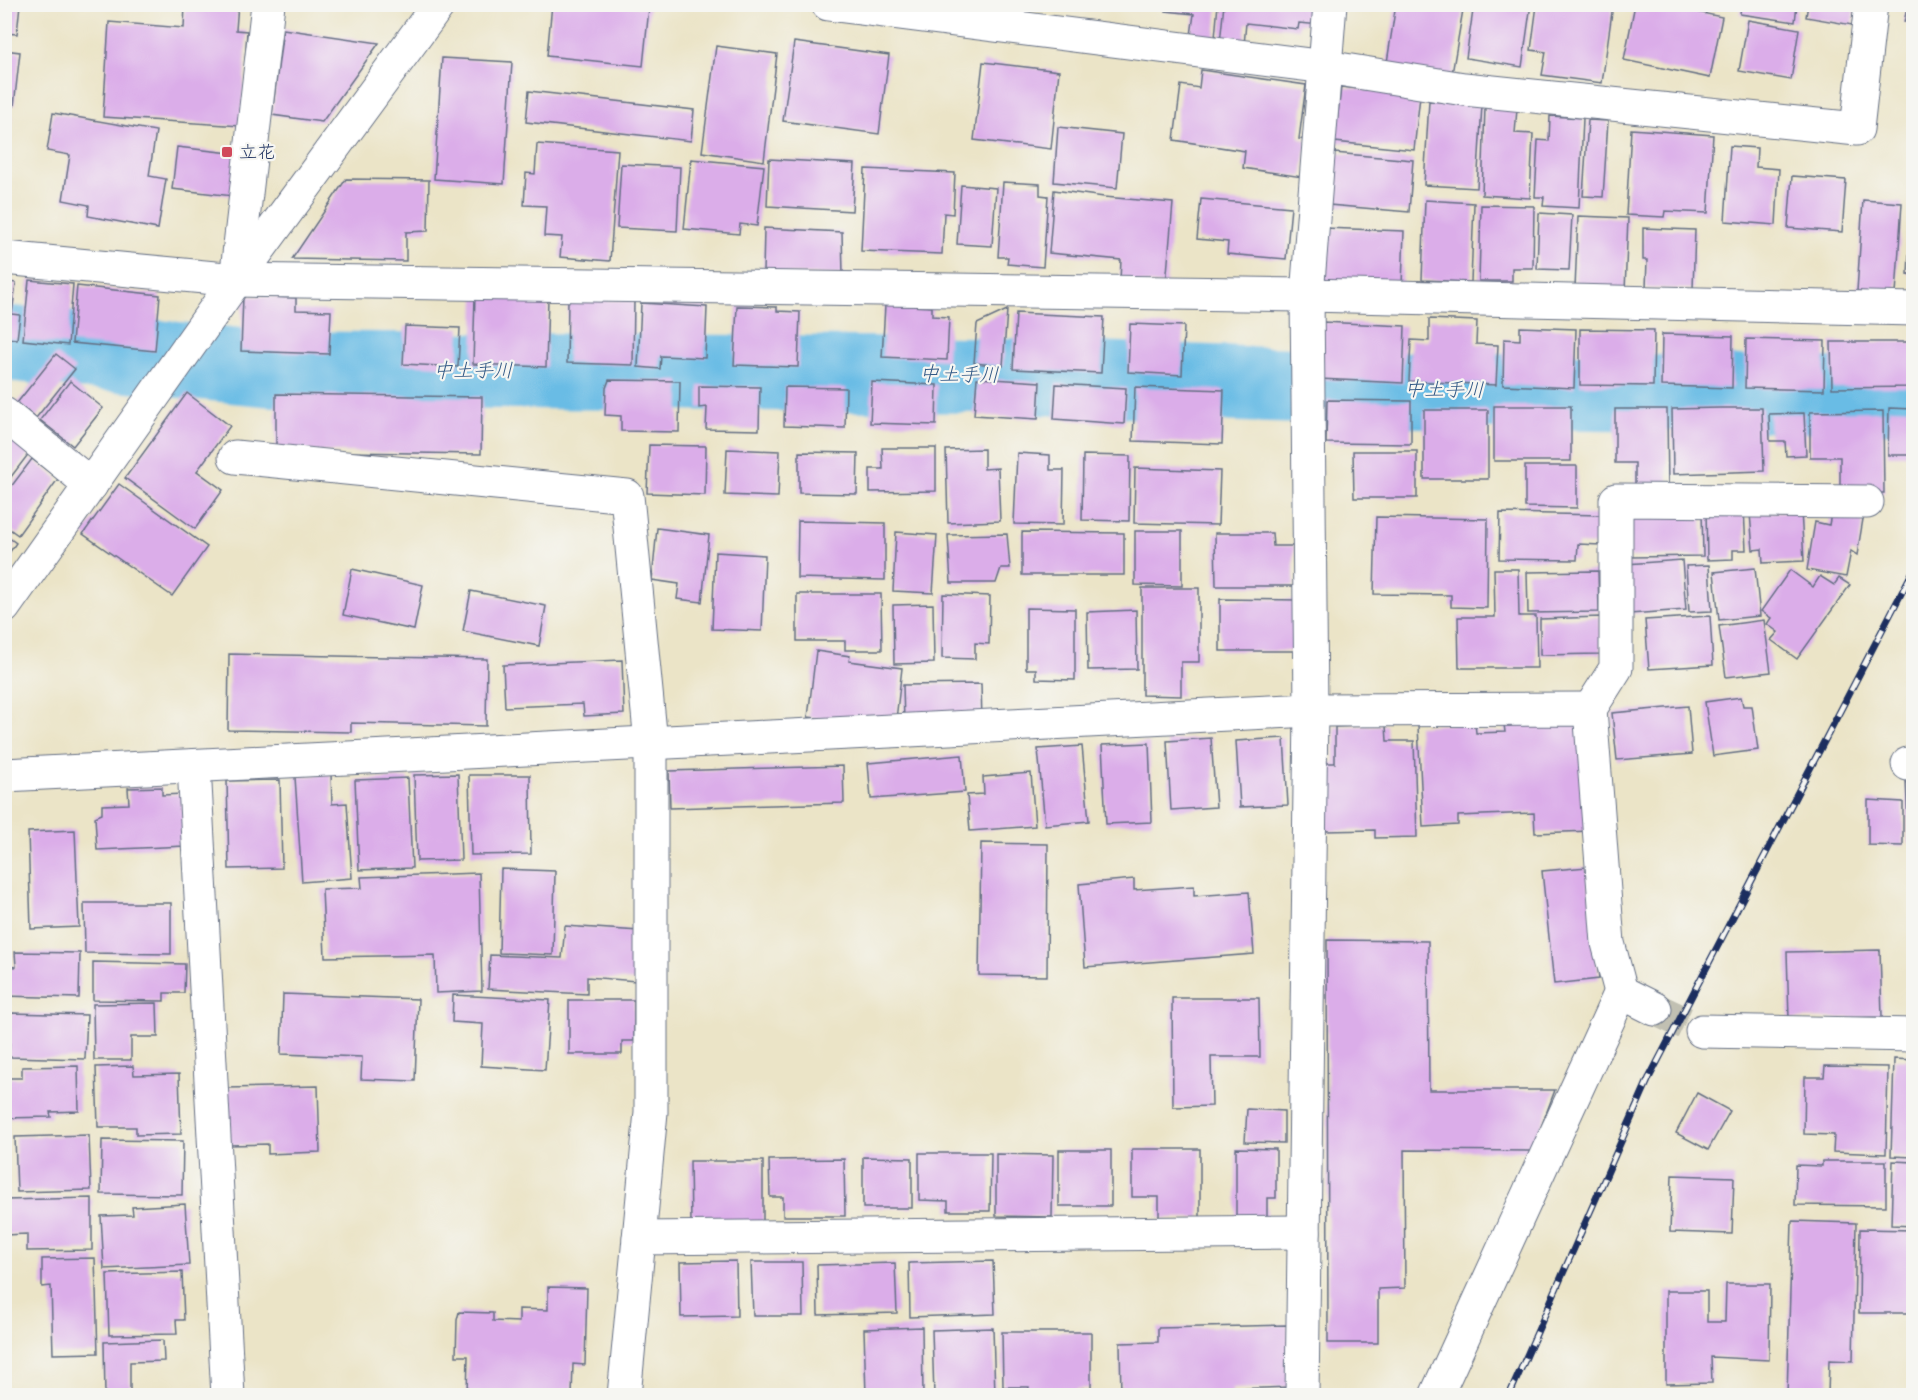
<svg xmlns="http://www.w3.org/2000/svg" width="1918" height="1400" viewBox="0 0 1918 1400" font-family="'Balsamiq Sans','Klee One',sans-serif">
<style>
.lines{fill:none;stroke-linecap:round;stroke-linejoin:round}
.river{stroke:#69bce5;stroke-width:76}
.building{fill:#dbade9}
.minor-tunnel{stroke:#c1c0b2;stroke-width:33;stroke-dasharray:33 16;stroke-linecap:butt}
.minor-casing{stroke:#646e83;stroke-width:35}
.tertiary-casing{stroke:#646e83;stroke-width:35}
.minor{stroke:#fff;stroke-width:33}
.tertiary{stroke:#fff;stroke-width:33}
.rail-casing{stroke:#1b2f5e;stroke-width:7}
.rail{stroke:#f6f6f2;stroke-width:4.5;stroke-dasharray:14;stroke-linecap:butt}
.poi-dot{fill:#d1495b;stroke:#f6f6f2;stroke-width:2}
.labels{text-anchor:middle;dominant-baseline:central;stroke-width:4.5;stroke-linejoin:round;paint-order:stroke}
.poi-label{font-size:18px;fill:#1b2f5e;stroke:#f6f6f2;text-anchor:start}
.water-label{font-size:20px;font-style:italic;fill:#325986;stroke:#f6f6f2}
</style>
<rect width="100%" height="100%" fill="#f6f6f2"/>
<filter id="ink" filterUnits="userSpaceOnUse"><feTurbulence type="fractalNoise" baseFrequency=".0167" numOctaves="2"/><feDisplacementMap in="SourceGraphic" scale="12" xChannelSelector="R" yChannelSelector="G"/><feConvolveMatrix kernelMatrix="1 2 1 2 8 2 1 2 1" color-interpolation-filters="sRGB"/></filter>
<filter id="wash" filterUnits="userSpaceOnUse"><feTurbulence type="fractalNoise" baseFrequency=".008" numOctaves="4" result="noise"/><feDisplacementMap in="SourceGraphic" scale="24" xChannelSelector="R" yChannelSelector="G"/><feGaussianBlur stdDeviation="1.35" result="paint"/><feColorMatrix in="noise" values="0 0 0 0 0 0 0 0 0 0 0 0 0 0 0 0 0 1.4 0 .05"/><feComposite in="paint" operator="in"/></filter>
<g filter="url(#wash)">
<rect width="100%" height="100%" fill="#ebe4c7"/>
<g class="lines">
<path class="river" d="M4 343 272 369 975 375 1418 390 1914 396"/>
</g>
<g id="blocks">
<g class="building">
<path d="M4 4H20L17 34 4 33Z"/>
<path d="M185 4H238L236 30 247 31 241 126 103 117 109 22 184 28Z"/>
<path d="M552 4H613L649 8 643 66 547 56Z"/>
<path d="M1104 4H1141L1140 10Z"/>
<path d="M1166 4H1218L1215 38 1191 35 1194 14 1166 11Z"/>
<path d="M1224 4H1323L1321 25 1299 23 1298 29 1246 23 1244 45 1220 43Z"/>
<path d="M1396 4H1464L1451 80 1386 69Z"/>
<path d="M1474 4H1531L1522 67 1466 58Z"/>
<path d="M1635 4H1683L1682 9 1722 17 1710 78 1624 60Z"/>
<path d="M1741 4H1797L1795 22 1740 14Z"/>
<path d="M1808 4H1855L1852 25 1806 17Z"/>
<path d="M1908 4H1914V24L1904 22Z"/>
<path d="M1537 5H1613L1602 83 1542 75 1546 52 1531 50Z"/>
<path d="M1748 20 1799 29 1791 80 1739 71Z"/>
<path d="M283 29 379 43 322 122 272 115Z"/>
<path d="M794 42 889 55 879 134 783 121Z"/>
<path d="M716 46 777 54 764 161 702 152Z"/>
<path d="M4 50 20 52 14 106 4 105Z"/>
<path d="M442 58 512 62 504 184 434 179Z"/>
<path d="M983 62 1059 71 1051 149 974 140Z"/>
<path d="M1201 70 1306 85 1299 139 1307 140 1302 177 1243 168 1245 151 1174 140 1181 85 1199 88Z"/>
<path d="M1341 87 1420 96 1414 150 1335 142Z"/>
<path d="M529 91 694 110 691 141 526 122Z"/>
<path d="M1429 101 1482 105 1477 188 1424 185Z"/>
<path d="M1485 107 1517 109 1515 133 1533 134 1530 198 1482 195Z"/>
<path d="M53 113 156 131 149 176 166 179 158 229 88 216 89 205 63 200 70 155 47 151Z"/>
<path d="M4 115 12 116 6 168H4Z"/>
<path d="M1550 116 1583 118 1579 208 1543 206 1544 197H1535L1538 140 1549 141Z"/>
<path d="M1588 120 1608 121 1603 197 1583 196Z"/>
<path d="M1058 127 1122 134 1117 188 1054 182Z"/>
<path d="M1631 129 1713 135 1708 213 1665 211 1664 217 1626 215Z"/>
<path d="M537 144 618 150 610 261 560 257 562 237 544 236 546 206 524 205 526 173 535 174Z"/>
<path d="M1730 146 1757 148 1756 167 1779 169 1776 225 1725 221Z"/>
<path d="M177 147 239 154 233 196 172 189Z"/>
<path d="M1334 153 1413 160 1409 212 1329 205Z"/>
<path d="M691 159 764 166 757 226 740 224 739 234 684 229Z"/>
<path d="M769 159 855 164 852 211 767 206Z"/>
<path d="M621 164 680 167 677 231 617 228Z"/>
<path d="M865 169 955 173 953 214 944 213 942 254 861 251Z"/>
<path d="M1792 176 1846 180 1842 232 1788 228Z"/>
<path d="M346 179 429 180 428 231 406 232V261L292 259Z"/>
<path d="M1003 182 1040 184V195L1048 196 1043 267 1007 264 1008 257H998Z"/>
<path d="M961 185 996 188 992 246 957 244Z"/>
<path d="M1054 190 1104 197 1173 203 1166 285 1120 281 1121 260 1049 253Z"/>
<path d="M1201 199 1291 207 1286 259 1227 254 1228 242 1197 239Z"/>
<path d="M1425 200 1474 203 1471 282 1422 280Z"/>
<path d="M1863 200 1902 203 1896 294 1857 291Z"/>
<path d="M1481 205 1534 206 1533 268H1512V281H1479Z"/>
<path d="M1911 210H1914V275L1908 274Z"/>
<path d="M1539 213 1572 215 1569 270 1537 269Z"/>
<path d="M1578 216 1628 218 1625 291 1575 289Z"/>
<path d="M764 228 842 232 843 275 763 273Z"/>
<path d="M1324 228 1404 231 1402 285 1322 282Z"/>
<path d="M1643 228 1695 230 1693 289 1646 288 1647 260H1643Z"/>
<path d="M29 280 73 284 68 345 23 340Z"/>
<path d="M4 281 16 283 12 314 20 315 17 339 4 338Z"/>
<path d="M77 286 160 295 155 351 72 343Z"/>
<path d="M243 296 296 298V310L331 311 329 354 241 351Z"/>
<path d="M475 296 548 298 546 367 473 364Z"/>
<path d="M568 299 634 301 633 365 567 363Z"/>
<path d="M641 303 707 307 705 358 661 356 660 369 638 367Z"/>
<path d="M885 305 932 307V316L949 317 947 360 882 357Z"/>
<path d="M737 306 777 307V311L800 312 798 367 734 365Z"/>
<path d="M1007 310 1003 366 974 363 977 324Z"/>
<path d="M1016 313 1104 317 1101 373 1013 369Z"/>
<path d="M1429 319 1477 321 1476 344 1498 345 1496 385 1409 381 1411 340 1429 341Z"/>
<path d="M1322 322 1405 326 1403 383 1319 379Z"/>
<path d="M1130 324 1184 326 1182 375 1128 372Z"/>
<path d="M405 326 460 328 458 367 403 364Z"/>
<path d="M1520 327 1576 329 1574 388 1503 385 1504 339 1520 340Z"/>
<path d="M1580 329 1654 330 1653 386 1580 385Z"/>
<path d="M1662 334 1733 336 1732 388 1661 386Z"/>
<path d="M1746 339 1825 341 1824 390 1745 388Z"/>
<path d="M1831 342H1914V387L1832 388Z"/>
<path d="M56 354 75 369 36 418 17 403Z"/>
<path d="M977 378 1040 382 1038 419 974 415Z"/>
<path d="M609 380 680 381 679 432 621 431V416L605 415 606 388Z"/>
<path d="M70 381 103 408 73 446 40 420Z"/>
<path d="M872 382 937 385 936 425 870 423Z"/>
<path d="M1056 384 1126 388 1124 424 1054 419Z"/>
<path d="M699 386 760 387 759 430 706 429 707 407 699 408Z"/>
<path d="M785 387 846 388 845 428 784 426Z"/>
<path d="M1135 387 1224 390 1222 444 1133 441Z"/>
<path d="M187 393 230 426 197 471 223 490 195 529 125 478Z"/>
<path d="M276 394 482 397 481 454 276 451Z"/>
<path d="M1327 400 1411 401V444L1326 443Z"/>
<rect x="1494" y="406" width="77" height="55"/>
<path d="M1720 408H1762L1764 471 1673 474 1672 409Z"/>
<path d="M1889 408 1914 409V455H1888Z"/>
<path d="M1615 409H1667L1668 493H1635V463H1615Z"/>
<rect x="1424" y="410" width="64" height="69"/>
<path d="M1883 411 1884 493H1840V457H1810V412Z"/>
<path d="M1804 413 1806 455 1786 456 1785 441H1770L1769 414Z"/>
<path d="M4 433 30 452 4 486Z"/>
<path d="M649 445 706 446 705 495 647 493Z"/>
<path d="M882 448H936V491L870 492V469H883Z"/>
<path d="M727 449 780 451 778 497 725 495Z"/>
<path d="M984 449V469L998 468 1000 521 948 523 946 450Z"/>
<path d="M1353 451H1417V498H1354Z"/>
<path d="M799 452 858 453 857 494 799 493Z"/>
<path d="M1017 453 1050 455V470H1064L1063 525 1014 524Z"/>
<path d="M1083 455 1130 456 1129 521 1082 520Z"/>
<path d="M32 459 58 479 18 535 4 525V496Z"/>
<path d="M1525 466H1577V508L1525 507Z"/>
<path d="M1135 468 1220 471 1218 525 1134 523Z"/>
<path d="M119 484 207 547 172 596 83 534Z"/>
<path d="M1832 508 1864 513 1857 555 1851 551 1846 577 1807 570 1815 522 1829 525Z"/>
<path d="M1702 509 1703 556 1630 557 1628 511Z"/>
<path d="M1744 509 1746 550H1733V559L1707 560 1706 510Z"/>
<path d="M1801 511 1804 561 1763 563 1762 549 1753 550 1750 513Z"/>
<path d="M1500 513 1601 515V545L1578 544 1577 560 1499 559Z"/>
<path d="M1376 517 1488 519 1487 608 1451 607V595L1374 594Z"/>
<path d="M798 521 885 523V580L797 578Z"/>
<path d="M657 528 709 535 702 602 677 599 679 584 652 580Z"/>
<path d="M1135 531H1182V586L1135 585Z"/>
<path d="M896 532 937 535 933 593 893 591Z"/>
<path d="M1022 532 1124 533V575H1022Z"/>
<path d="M1215 533H1272L1273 546H1294V586H1216Z"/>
<path d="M1007 534 1010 568H1001L996 583H951L948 535Z"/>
<path d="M5 535 16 543 5 559Z"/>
<path d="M715 552 765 555 762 631 712 629Z"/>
<path d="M1682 560 1686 610 1629 614 1626 564Z"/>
<path d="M1709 565 1712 611 1689 612 1686 566Z"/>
<path d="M1755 568 1760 616 1719 620 1714 572Z"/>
<path d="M352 569 423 585 414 630 343 615Z"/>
<path d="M1494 569H1518L1519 616H1536L1537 668H1459L1458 617H1495Z"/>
<path d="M1790 570 1813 587 1820 576 1834 585 1839 578 1850 585 1797 659 1771 640 1778 632 1767 624 1771 618 1761 611Z"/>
<path d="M1598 571 1599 612 1528 613 1527 572Z"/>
<path d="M1142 588H1199V662H1181V696L1142 695Z"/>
<path d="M471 591 546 606 539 646 463 631Z"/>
<path d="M797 594H881L882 650H845V641H797Z"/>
<path d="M943 594 990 596 989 644 975 643V659L942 658Z"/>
<path d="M1220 599 1299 600V651H1220Z"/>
<path d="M933 604 934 663 894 664 893 605Z"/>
<path d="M1026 608 1075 609V680L1036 679V669H1026Z"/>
<path d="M1136 610 1137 669 1088 670 1087 612Z"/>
<path d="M1710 616 1713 665 1649 669 1645 620Z"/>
<path d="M1600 617 1601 654 1540 655V619Z"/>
<path d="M1764 620 1771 672 1726 677 1719 626Z"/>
<path d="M816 651 850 656 849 661 902 668 895 728 808 717Z"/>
<path d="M229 654 487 659 486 726 351 723V732L228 730Z"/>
<path d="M622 660 624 714 584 716 583 704 505 707 503 665Z"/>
<path d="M981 684 982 721 904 722 903 685Z"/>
<path d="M1741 697 1743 706H1752L1758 750 1713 756 1705 702Z"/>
<path d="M1688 706 1692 754 1617 760 1612 713Z"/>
<path d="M1909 715H1914V755L1907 754Z"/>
<path d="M1586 720 1591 831 1535 833 1534 813 1458 816V825L1423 827 1418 726 1475 723 1476 733 1505 732 1504 724Z"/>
<path d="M1386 725 1387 741H1414L1417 837 1375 838V830L1326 831 1324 763H1335V727Z"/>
<path d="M1211 738 1216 807 1171 810 1167 741Z"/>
<path d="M1284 738 1288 805 1240 807 1236 741Z"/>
<path d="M1149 743 1152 822 1106 824 1102 745Z"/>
<path d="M1082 746 1089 821 1045 825 1038 749Z"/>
<path d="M962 755 965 792 871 799 868 763Z"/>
<path d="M843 766 844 803 670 808 669 771Z"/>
<path d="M1031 773 1035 826 970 831 967 795 984 794 983 777Z"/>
<path d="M331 774 332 804 347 803 352 878 302 882 295 777Z"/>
<path d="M458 774 461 860 417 861 414 775Z"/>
<path d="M469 775H530L531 854 471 855Z"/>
<path d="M408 778 412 868 359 870 355 780Z"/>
<path d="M280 780 282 868 229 869 227 781Z"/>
<path d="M1906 781H1914V843L1909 844Z"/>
<path d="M162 787V795L183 794 185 846 97 850 95 817 102 814V805L129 804 128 788Z"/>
<path d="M1868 800 1903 802V846L1868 845Z"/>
<path d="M75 830 79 927 31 929 28 832Z"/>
<path d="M981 843 1048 844 1047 976 979 975Z"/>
<path d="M1587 867 1599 979 1554 984 1542 871Z"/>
<path d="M501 869 555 871 553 955 499 953Z"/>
<path d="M479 873 482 991 436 993 435 955 325 957 322 889 362 888 361 877Z"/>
<path d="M1134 879V890L1194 886V896L1249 892 1254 954 1085 967 1079 884Z"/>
<path d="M84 903H171V954L85 953Z"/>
<path d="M565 926 639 931 636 981 587 977V994L488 989 490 955 562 958Z"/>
<path d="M1327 940 1428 941 1429 1090H1555L1532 1151 1404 1150 1405 1288 1378 1289V1343H1328Z"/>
<path d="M1880 950 1882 1017 1789 1019 1787 952Z"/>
<path d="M15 952 80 953 79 998 4 996V966L16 967Z"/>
<path d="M93 962 185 964 184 993H164V1001L93 1000Z"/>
<path d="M283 994 418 999 415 1081 361 1079 362 1057 281 1054Z"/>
<path d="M453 995 550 1000 545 1070 481 1066 483 1024 452 1022Z"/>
<path d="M1172 998H1259L1260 1057H1211L1212 1106 1173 1107Z"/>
<path d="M569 1000H634V1041H622V1054H569Z"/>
<path d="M157 1003 158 1037H131V1060H94L93 1004Z"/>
<path d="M11 1013 87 1015 85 1059 9 1057Z"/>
<path d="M1894 1059 1914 1060V1157L1891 1156Z"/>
<path d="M78 1066 79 1111 50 1112 51 1117 4 1118V1078H22V1067Z"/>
<path d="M133 1066 134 1075 179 1074 181 1134 136 1135V1127H98L96 1067Z"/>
<path d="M1825 1066 1888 1067 1886 1154 1833 1152 1834 1135 1804 1134 1805 1077H1824Z"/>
<path d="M318 1086 320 1152 268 1154V1144L229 1145 227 1088Z"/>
<path d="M1697 1093 1730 1111 1708 1150 1676 1133Z"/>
<path d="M1247 1109 1284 1111V1143L1245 1142Z"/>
<path d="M89 1135 91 1190 17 1192 15 1137Z"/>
<path d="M102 1140 183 1141 182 1195 101 1194Z"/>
<path d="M1236 1148 1276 1149V1198H1267V1220L1236 1219Z"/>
<path d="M1132 1149H1200V1218H1159V1197H1132Z"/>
<rect x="1059" y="1150" width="52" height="56"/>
<path d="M919 1153H991L990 1211H948V1201L919 1200Z"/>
<path d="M996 1154 1053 1155 1052 1217 996 1216Z"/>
<path d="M863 1157 912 1158V1208H863Z"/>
<path d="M844 1159 845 1216H783V1197H770L769 1160Z"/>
<path d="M690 1161H763V1223H691Z"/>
<path d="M1822 1161H1886V1206L1795 1205 1796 1165 1822 1166Z"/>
<path d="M1893 1161 1914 1162V1226L1891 1225Z"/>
<path d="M1672 1175 1734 1177 1732 1234 1670 1232Z"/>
<path d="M92 1198V1250L27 1251V1234L4 1235V1200Z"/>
<path d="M185 1204 189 1265 104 1269 101 1216 133 1215 132 1207Z"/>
<path d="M1792 1221 1856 1223 1853 1361 1829 1360 1828 1396H1787Z"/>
<path d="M1860 1229 1914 1230V1313H1859Z"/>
<path d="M95 1258 98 1353 53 1354 51 1286 42 1287V1259Z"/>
<path d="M736 1261 737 1316 681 1317 680 1262Z"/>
<path d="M993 1261 995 1314 910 1317 909 1263Z"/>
<path d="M751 1262H802L803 1316H753Z"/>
<path d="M895 1263 897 1313 818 1315 817 1265Z"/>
<path d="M182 1272 184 1320H176L177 1334 109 1335 107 1274Z"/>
<path d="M1726 1284H1770L1769 1360 1711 1357 1712 1383 1666 1384V1291H1707V1322H1725Z"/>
<path d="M548 1287 587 1288 585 1365 573 1364 572 1396 467 1393 468 1356H456L457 1320 459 1312 493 1313V1321L519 1322V1309L548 1310Z"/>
<path d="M1288 1325 1290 1387 1232 1389V1396H1121L1120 1343 1158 1342V1328Z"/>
<path d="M922 1327 923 1396H866L864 1329Z"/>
<path d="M993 1328 995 1396H934L932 1330Z"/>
<path d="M1002 1332H1091V1388L1076 1389 1075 1396H1028L1029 1387H1003Z"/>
<path d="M163 1340 164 1361 130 1362V1395L105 1396 104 1342Z"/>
</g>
</g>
</g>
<g filter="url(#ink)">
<use href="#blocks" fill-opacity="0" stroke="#646e83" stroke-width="1.5"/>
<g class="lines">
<path class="minor-tunnel" d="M1655 1009 1702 1031"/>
<defs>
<g id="minor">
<path d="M828 4 1326 67 1464 89 1857 129 1871 4"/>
<path d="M4 258 236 280 1307 295 1914 309"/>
<path d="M236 280 268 4"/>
<path d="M4 414 91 485"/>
<path d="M235 457 627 496 651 743V1112L624 1396"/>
<path d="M1590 709 1616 668V500L1867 502"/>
<path d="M1908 764H1914"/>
<path d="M194 766 228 1396"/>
<path d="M4 775 1311 710 1590 709 1608 943 1621 992"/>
<path d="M1702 1031 1914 1035"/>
<path d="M639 1238 1304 1232"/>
<path d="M1302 1396 1311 710 1307 295 1330 4"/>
<path d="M1436 1396 1621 992 1655 1009"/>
</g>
<path id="tertiary" d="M4 607 226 294 439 4"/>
</defs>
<use href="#minor" class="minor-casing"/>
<use href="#tertiary" class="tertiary-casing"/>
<use href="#minor" class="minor"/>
<use href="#tertiary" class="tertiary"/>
<defs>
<path id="rail" d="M1509 1396 1649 1078 1914 569"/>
</defs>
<use href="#rail" class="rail-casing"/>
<use href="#rail" class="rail"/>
</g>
</g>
<rect class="poi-dot" x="221" y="146" width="12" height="12" rx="3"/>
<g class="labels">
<g class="poi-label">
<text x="239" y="152">立花</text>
</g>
<g class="water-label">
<text x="473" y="371">中土手川</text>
<text transform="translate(959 375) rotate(1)">中土手川</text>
<text transform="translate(1444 390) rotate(1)">中土手川</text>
</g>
</g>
<rect width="1918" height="1400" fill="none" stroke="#f6f6f2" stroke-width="24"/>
</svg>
